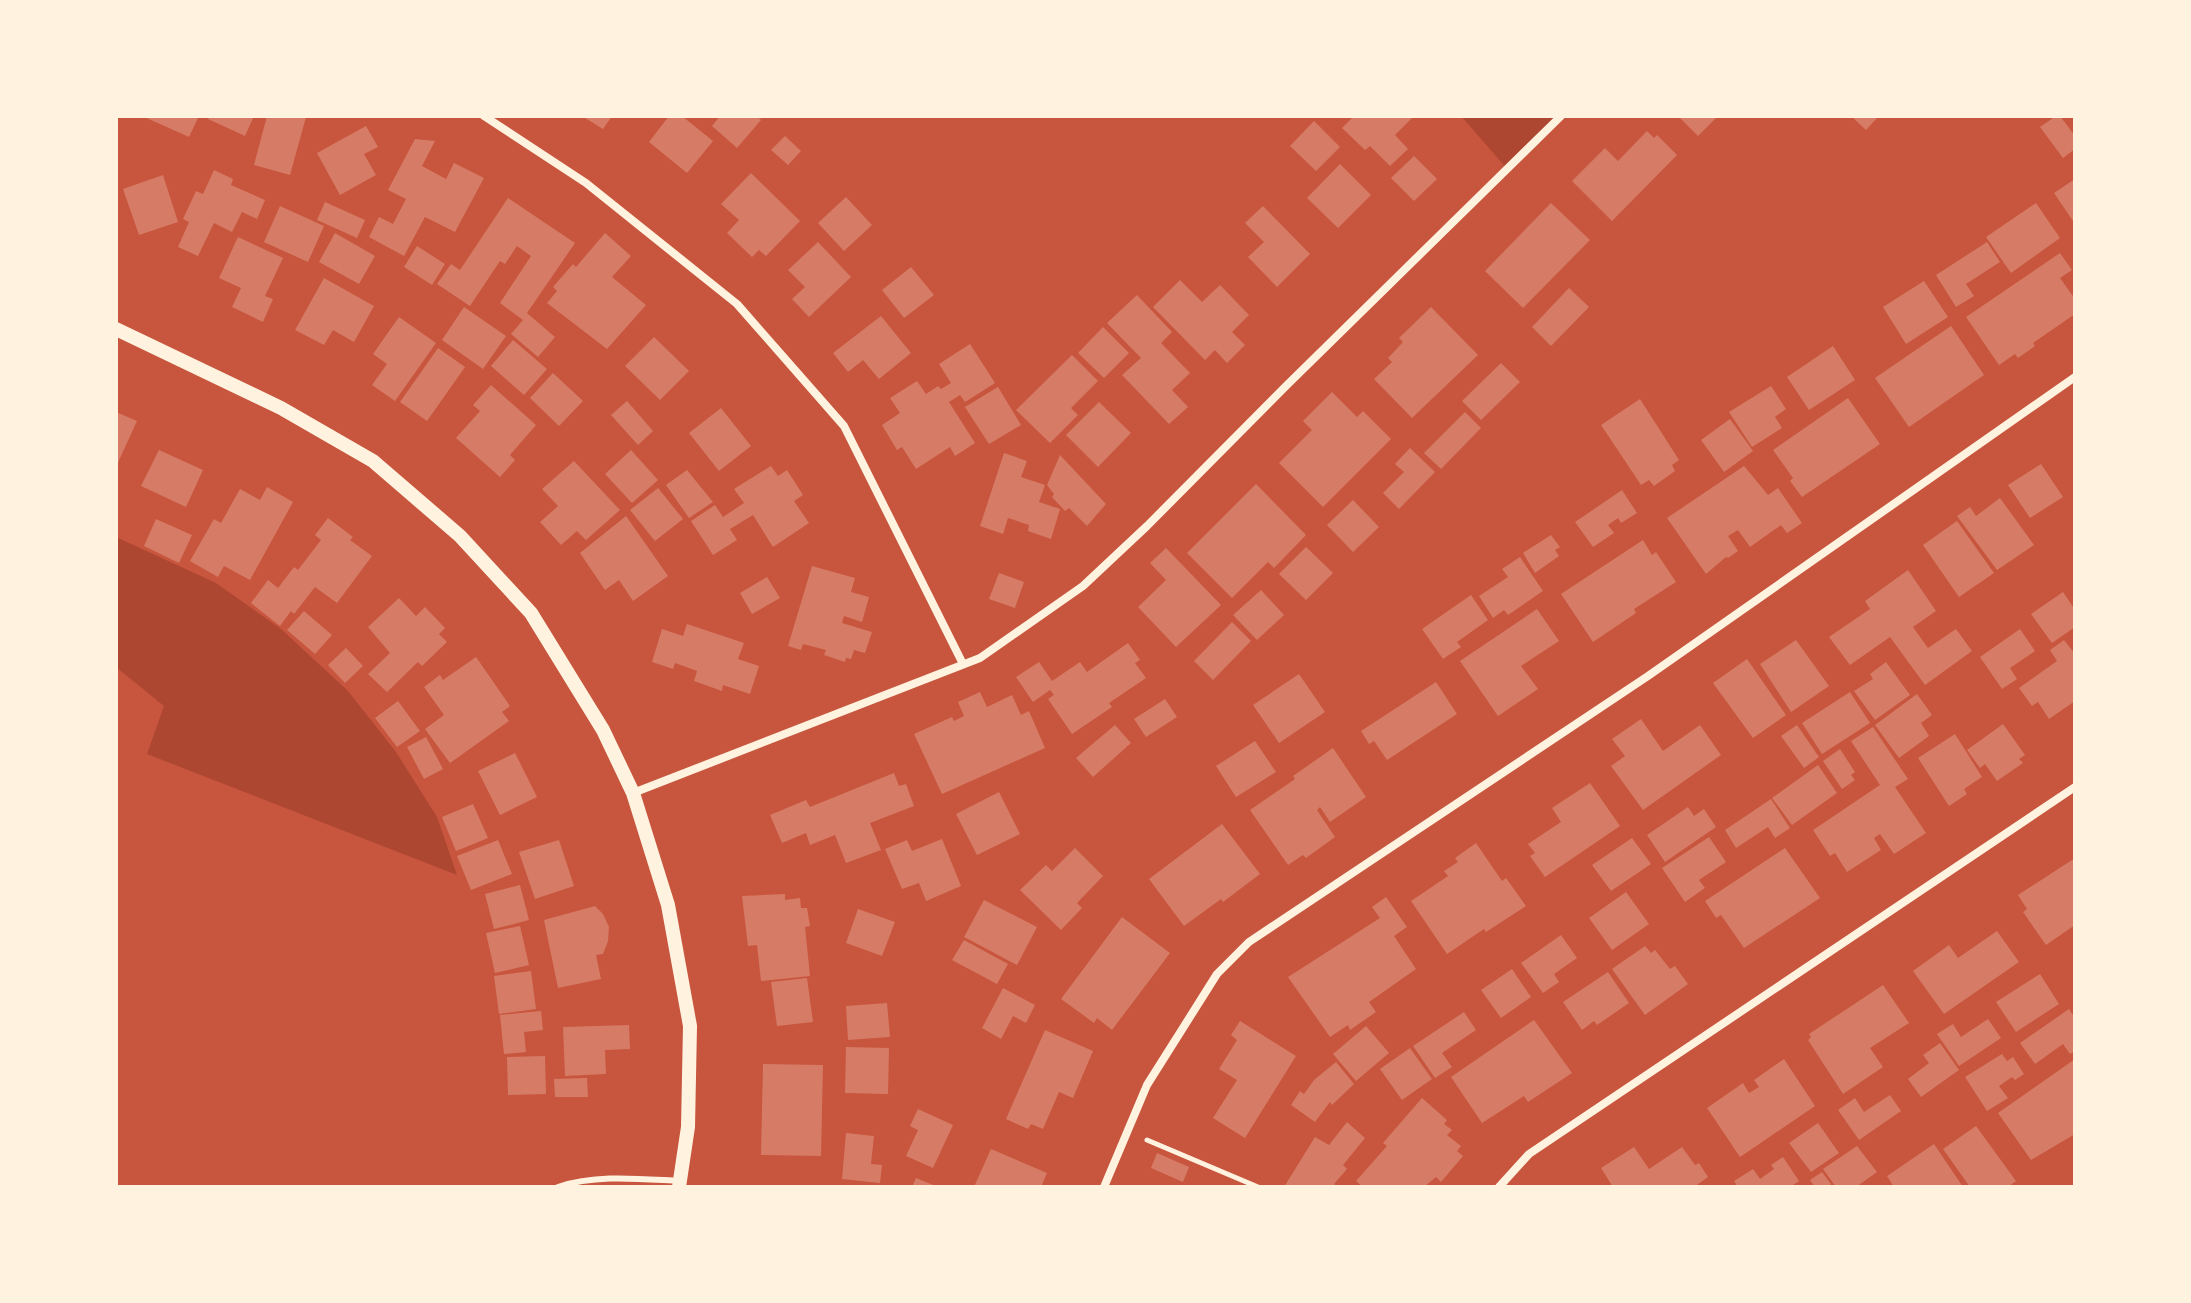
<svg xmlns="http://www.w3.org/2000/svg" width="2191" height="1303" viewBox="0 0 2191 1303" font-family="Figtree,sans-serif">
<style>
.green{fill:#ae4732}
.building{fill:#d67c66}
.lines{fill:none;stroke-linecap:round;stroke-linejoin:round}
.path{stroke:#fff3e0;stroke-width:5}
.service{stroke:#fff3e0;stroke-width:6}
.minor{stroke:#fff3e0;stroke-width:8}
.tertiary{stroke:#fff3e0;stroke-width:14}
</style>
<rect width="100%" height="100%" fill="#c8553d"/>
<g class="green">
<path d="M1461 116H1564L1509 171Z"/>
<path d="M116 537 216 583 281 629 348 691 396 752 437 817 457 875 147 754 164 706 116 667Z"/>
</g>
<g class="building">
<path d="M142 116H199L189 137Z"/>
<path d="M209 116H254L245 136 208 119Z"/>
<path d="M267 116 306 117 290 175 254 165Z"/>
<path d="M582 116H612L603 129Z"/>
<path d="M669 116H682L713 141 687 173 649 142Z"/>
<path d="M720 116H757L761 120 737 148 712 126Z"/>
<path d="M1354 116H1410L1412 118 1395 135 1408 149 1390 166 1370 146 1365 150 1342 128Z"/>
<path d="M1678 116H1718L1698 136Z"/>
<path d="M1851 116H1879L1866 130Z"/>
<path d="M2056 116H2060L2075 136V149L2063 158 2040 127Z"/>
<path d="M1314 121 1340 147 1316 171 1290 146Z"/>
<path d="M366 126 378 147 364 154 376 175 340 195 317 153Z"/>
<path d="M1647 131 1654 138 1657 135 1677 155 1612 221 1572 181 1605 148 1618 161Z"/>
<path d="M785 136 801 151 788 165 771 150Z"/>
<path d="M415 139 435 141 422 166 446 179 454 163 484 178 455 232 425 217 404 256 369 237 379 217 393 224 406 199 388 190Z"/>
<path d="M1414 156 1437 179 1414 201 1391 178Z"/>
<path d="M1340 164 1371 195 1338 228 1307 198Z"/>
<path d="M214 170 233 179 231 185 265 200 257 219 242 212 232 232 214 223 198 256 178 247 189 222 183 219 196 191 203 194Z"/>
<path d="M751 173 800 221 766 256 759 250 752 257 727 233 739 220 721 204Z"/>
<path d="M163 175 178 222 139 235 123 189Z"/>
<path d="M2075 179V224L2054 193Z"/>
<path d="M846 197 872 225 844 251 818 223Z"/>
<path d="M508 198 575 243 527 313 555 337 538 357 511 334 523 320 500 303 531 256 517 246 505 264 500 261 470 306 437 284 451 264 460 270Z"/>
<path d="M325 202 365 220 357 238 317 220Z"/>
<path d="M1551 203 1590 240 1523 308 1485 271Z"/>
<path d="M2036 203 2060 238 2011 273 1986 237Z"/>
<path d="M280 206 324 226 308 262 264 242Z"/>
<path d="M1263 206 1310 254 1277 287 1248 257 1264 242 1245 223Z"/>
<path d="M335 233 375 256 359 284 319 262Z"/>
<path d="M605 233 631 256 612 277 646 305 607 349 547 303 557 291 553 287 573 264 576 267Z"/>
<path d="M238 237 283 258 265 296 273 299 263 322 232 307 241 288 219 278Z"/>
<path d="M818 242 851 277 809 317 792 299 805 287 788 270Z"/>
<path d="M1987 242 2000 262 1966 284 1974 296 1956 307 1936 275Z"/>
<path d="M417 246 445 264 432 285 404 267Z"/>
<path d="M2060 253 2072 270 2060 278 2075 299V314L2033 343 2035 346 2018 358 2015 354 1999 365 1966 317Z"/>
<path d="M911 267 934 295 904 318 882 290Z"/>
<path d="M324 278 374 306 354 342 333 330 324 345 295 330Z"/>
<path d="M1180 280 1202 302 1220 285 1249 315 1232 332 1245 345 1227 363 1215 350 1205 360 1153 307Z"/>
<path d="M1924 281 1948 317 1906 344 1883 307Z"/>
<path d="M1569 288 1589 307 1551 346 1532 327Z"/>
<path d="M1137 295 1172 332 1161 343 1190 373 1172 390 1188 407 1169 424 1122 375 1141 358 1107 323Z"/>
<path d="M464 307 506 336 483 369 442 340Z"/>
<path d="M1431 307 1478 355 1412 418 1374 379 1392 362 1388 358 1403 342 1399 338Z"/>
<path d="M881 316 911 353 879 379 863 360 848 372 833 353Z"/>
<path d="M399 317 436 343 395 401 372 385 387 364 373 354Z"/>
<path d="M1951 326 1984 375 1909 427 1875 378Z"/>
<path d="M1103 327 1129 353 1104 378 1078 353Z"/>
<path d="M654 337 689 371 660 400 625 366Z"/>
<path d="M513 340 547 369 524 395 491 366Z"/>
<path d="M970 344 995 383 965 402 960 395 949 402 975 443 955 456 950 447 916 469 902 447 897 450 882 425 900 413 890 398 917 381 926 394 938 386 941 389 951 383 939 364Z"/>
<path d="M1833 346 1855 380 1809 410 1787 377Z"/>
<path d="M438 348 465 367 427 421 400 402Z"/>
<path d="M1072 355 1098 381 1071 408 1078 415 1050 443 1016 410Z"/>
<path d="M1501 363 1520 382 1481 420 1462 401Z"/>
<path d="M553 373 583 401 559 426 530 398Z"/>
<path d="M491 385 536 425 510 455 515 460 500 477 456 438 480 411 473 405Z"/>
<path d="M1771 386 1786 409 1775 417 1782 428 1752 447 1729 412Z"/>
<path d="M998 387 1021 425 989 444 965 407Z"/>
<path d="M1332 392 1357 417 1363 411 1391 439 1323 507 1279 463 1312 430 1303 421Z"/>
<path d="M1848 398 1880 444 1802 497 1790 481 1793 478 1773 450Z"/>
<path d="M1640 399 1679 460 1672 465 1675 471 1654 486 1649 480 1641 485 1601 425Z"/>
<path d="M627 401 653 431 638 445 611 415Z"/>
<path d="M1099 402 1131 433 1098 467 1066 435Z"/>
<path d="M721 408 751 446 719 471 689 433Z"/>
<path d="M116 412 137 421 116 467Z"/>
<path d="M1465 412 1481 428 1441 469 1424 453Z"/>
<path d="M1730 419 1753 451 1724 472 1701 440Z"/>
<path d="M1410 448 1435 472 1399 509 1383 493 1404 472 1395 464Z"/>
<path d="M159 450 203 470 186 507 141 486Z"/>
<path d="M631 450 658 480 632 503 605 474Z"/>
<path d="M1004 453 1027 461 1021 477 1045 485 1039 502 1060 509 1051 539 1028 531 1029 525 1008 518 1003 534 980 526Z"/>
<path d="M1060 455 1106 504 1087 526 1069 508 1065 511 1052 497 1054 494 1047 485Z"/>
<path d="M574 461 620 510 586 540 577 531 561 545 540 522 558 506 542 489Z"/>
<path d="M2041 464 2063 497 2030 518 2008 485Z"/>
<path d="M771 466 778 476 787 470 803 495 794 501 809 523 773 547 753 515 730 529 737 540 713 555 691 521 715 505 723 517 744 503 734 489Z"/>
<path d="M1744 466 1768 495 1778 488 1802 523 1787 533 1781 525 1750 547 1738 530 1728 536 1738 551 1728 558 1726 557 1706 574 1667 518Z"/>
<path d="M687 470 713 502 689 518 666 485Z"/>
<path d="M1256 484 1306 535 1274 568 1268 562 1232 598 1187 553Z"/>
<path d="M267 487 293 502 250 580 224 566 218 577 190 561 214 519 221 523 240 489 260 500Z"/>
<path d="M658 488 683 519 655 541 630 510Z"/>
<path d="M1622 490 1637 513 1621 523 1618 518 1608 525 1614 533 1593 547 1575 522Z"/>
<path d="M2000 498 2034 545 1997 570 1957 516 1970 507 1976 516Z"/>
<path d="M1353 500 1379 527 1353 552 1327 525Z"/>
<path d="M626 516 668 576 633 601 619 580 605 590 580 553Z"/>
<path d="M328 518 353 537 350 540 372 556 337 603 315 587 294 614 291 611 280 626 251 603 268 580 278 588 294 567 298 570 321 540 315 535Z"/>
<path d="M156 519 192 535 179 563 144 546Z"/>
<path d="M1957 521 1994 573 1959 597 1923 545Z"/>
<path d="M1551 535 1560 547 1555 550 1559 556 1535 573 1523 553Z"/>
<path d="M1643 540 1652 555 1656 552 1676 582 1634 609 1636 613 1593 642 1561 594Z"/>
<path d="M1306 547 1333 573 1306 600 1279 574Z"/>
<path d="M1166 548 1221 605 1176 647 1138 607 1166 580 1150 563Z"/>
<path d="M1520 557 1543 591 1508 615 1504 610 1493 618 1479 596 1508 577 1502 569Z"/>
<path d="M812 566 855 578 851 592 869 597 862 622 844 616 842 623 872 632 865 653 854 650 851 659 846 658 845 662 824 655 826 650 803 644 801 650 788 646Z"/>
<path d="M1908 570 1936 611 1913 627 1928 648 1956 629 1972 651 1925 685 1890 637 1850 665 1829 637 1870 609 1865 601Z"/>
<path d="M999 573 1024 582 1015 608 989 599Z"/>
<path d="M767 577 780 598 752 614 740 593Z"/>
<path d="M1261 590 1284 615 1257 640 1233 615Z"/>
<path d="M2063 592 2075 610V627L2052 643 2031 614Z"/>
<path d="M1471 595 1488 620 1457 642 1461 647 1443 659 1422 629Z"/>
<path d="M399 598 416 616 425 607 445 628 439 634 447 642 422 666 418 662 387 692 368 674 390 653 368 627Z"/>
<path d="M1537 609 1559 641 1521 666 1538 689 1498 716 1460 661Z"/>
<path d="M304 611 332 635 315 654 287 630Z"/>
<path d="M1232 622 1251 641 1213 680 1194 661Z"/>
<path d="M687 624 744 643 738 659 759 666 750 694 723 685 722 691 694 681 697 671 675 663 673 669 652 662 662 629 683 636Z"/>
<path d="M2020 629 2035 651 2010 668 2017 679 2002 689 1980 657Z"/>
<path d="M1796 640 1829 686 1791 712 1760 664Z"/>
<path d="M2064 640 2075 654V701L2049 719 2038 702 2032 706 2019 688 2057 661 2050 650Z"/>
<path d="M1128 643 1140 660 1135 663 1146 678 1109 703 1112 707 1072 734 1048 699 1054 695 1050 690 1033 702 1016 677 1039 662 1052 681 1080 662 1087 672Z"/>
<path d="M346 648 363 666 345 683 328 665Z"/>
<path d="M476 657 510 706 502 712 509 721 450 763 425 729 444 715 424 687 440 675 443 680Z"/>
<path d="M1747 659 1786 715 1753 738 1713 683Z"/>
<path d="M1886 662 1910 695 1875 720 1854 691 1873 679 1870 674Z"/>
<path d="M1299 674 1325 712 1279 743 1253 705Z"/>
<path d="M1436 682 1457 714 1387 760 1374 741 1369 744 1361 731Z"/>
<path d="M980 692 987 707 1012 695 1021 715 1029 711 1045 748 942 794 914 734 952 717 954 721 964 716 958 702Z"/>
<path d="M1850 692 1870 723 1822 754 1802 723Z"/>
<path d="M1917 694 1932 715 1921 723 1929 736 1899 758 1875 725Z"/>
<path d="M1165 699 1177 717 1146 737 1134 719Z"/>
<path d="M398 701 420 731 397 747 375 718Z"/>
<path d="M1641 719 1663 751 1700 725 1721 755 1643 810 1611 766 1625 756 1612 739Z"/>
<path d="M2003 724 2025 755 2019 759 2023 763 1997 781 1985 764 1980 768 1967 750Z"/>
<path d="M1115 725 1131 743 1093 777 1076 758Z"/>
<path d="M1797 725 1819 757 1804 768 1781 736Z"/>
<path d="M1873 727 1908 779 1895 787 1926 833 1894 854 1880 834 1874 838 1881 850 1847 872 1835 853 1830 856 1813 830 1880 785 1851 741Z"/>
<path d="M1955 734 1982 777 1964 789 1967 794 1949 806 1918 758Z"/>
<path d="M426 737 443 769 424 779 407 747Z"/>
<path d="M1255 741 1276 772 1236 797 1216 766Z"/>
<path d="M1333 748 1366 797 1330 822 1320 807 1317 810 1335 837 1306 858 1303 855 1288 865 1250 810 1295 779 1293 776Z"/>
<path d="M1840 749 1855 772 1851 775 1855 780 1842 789 1823 761Z"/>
<path d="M515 753 537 797 500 815 478 771Z"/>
<path d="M1818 765 1837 793 1792 825 1772 798Z"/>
<path d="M894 773 899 786 906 784 914 806 870 823 881 850 846 863 835 835 810 845 806 833 782 843 770 815 806 800 810 807Z"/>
<path d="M1590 783 1620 826 1545 877 1530 856 1535 853 1528 844 1561 822 1552 808Z"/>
<path d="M999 792 1020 834 977 855 956 814Z"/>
<path d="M1771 799 1790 828 1775 838 1768 827 1736 848 1725 830Z"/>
<path d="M473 804 488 838 456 851 442 817Z"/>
<path d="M1688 807 1694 816 1704 809 1716 827 1665 862 1647 835Z"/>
<path d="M1222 824 1260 874 1223 902 1221 899 1184 926 1149 879Z"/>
<path d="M1709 837 1726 862 1699 880 1705 888 1685 902 1662 868Z"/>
<path d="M1632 838 1651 864 1611 891 1592 865Z"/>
<path d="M942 839 961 886 926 901 919 883 902 889 885 849 907 840 912 851Z"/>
<path d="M498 840 512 874 471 890 457 856Z"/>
<path d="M559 840 574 886 535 899 519 852Z"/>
<path d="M1476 843 1502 881 1506 878 1526 906 1486 932 1484 929 1447 954 1411 901 1448 876 1444 871 1458 862 1455 858Z"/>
<path d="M1075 848 1103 876 1077 903 1082 908 1061 930 1020 890 1046 865 1052 871Z"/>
<path d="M1785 848 1820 898 1744 948 1721 915 1716 918 1705 901Z"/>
<path d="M2075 858V925L2046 945 2023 912 2027 909 2018 895Z"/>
<path d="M520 885 529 920 494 929 485 894Z"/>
<path d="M1626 892 1649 924 1612 950 1589 918Z"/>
<path d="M785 894V900L800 898 801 908H807L810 926 805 927 810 976 761 981 757 945 748 946 742 896Z"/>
<path d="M1386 897 1407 927 1394 936 1416 969 1369 1002 1376 1012 1350 1030 1348 1025 1330 1037 1288 977 1380 918 1372 907Z"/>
<path d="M984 900 1037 927 1017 965 964 937Z"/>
<path d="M595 906 603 914 609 927 608 941 603 954 596 955 601 979 558 988 544 920Z"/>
<path d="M858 909 895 922 882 956 846 943Z"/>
<path d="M1122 917 1170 953 1112 1030 1097 1018 1094 1023 1061 999Z"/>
<path d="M520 926 529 965 495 973 486 933Z"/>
<path d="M1997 931 2019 962 1944 1014 1913 971 1949 945 1958 958Z"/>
<path d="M1561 935 1577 958 1554 974 1559 982 1543 993 1521 963Z"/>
<path d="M964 940 1008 964 997 984 952 960Z"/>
<path d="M1645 946 1651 953 1655 950 1670 969 1675 966 1688 984 1645 1015 1612 969Z"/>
<path d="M1512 969 1531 997 1501 1018 1481 990Z"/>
<path d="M531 971 536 1009 499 1014 494 976Z"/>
<path d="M1608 972 1629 1003 1597 1025 1594 1021 1582 1030 1563 1002Z"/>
<path d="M2040 974 2059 1004 2016 1032 1996 1002Z"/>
<path d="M807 978 813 1022 777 1026 771 982Z"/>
<path d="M1883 985 1909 1023 1870 1048 1883 1067 1843 1094 1808 1040 1811 1037 1809 1034Z"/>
<path d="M1003 988 1035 1005 1026 1023 1013 1016 1001 1039 982 1028Z"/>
<path d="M887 1003 890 1037 848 1040 846 1006Z"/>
<path d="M2069 1009 2075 1018V1051L2070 1054 2063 1044 2035 1064 2020 1043Z"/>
<path d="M541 1011 543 1030 524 1032 526 1052 504 1054 500 1015Z"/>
<path d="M1464 1012 1476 1030 1442 1053 1452 1067 1435 1078 1413 1046Z"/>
<path d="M1988 1019 2001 1038 1959 1066 1937 1034 1953 1024 1961 1037Z"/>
<path d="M1534 1020 1572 1073 1528 1102 1524 1096 1482 1123 1451 1077Z"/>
<path d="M1240 1021 1296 1056 1245 1138 1213 1118 1237 1080 1219 1069 1237 1040 1231 1035Z"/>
<path d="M629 1025 630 1049 605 1050 606 1074 565 1076 563 1027Z"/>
<path d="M1366 1026 1389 1053 1356 1081 1333 1054Z"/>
<path d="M1045 1030 1093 1051 1073 1098 1059 1092 1043 1129 1031 1124 1028 1129 1006 1119Z"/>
<path d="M1940 1043 1959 1070 1921 1097 1908 1079 1929 1063 1923 1055Z"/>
<path d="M846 1047 889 1048 888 1094 845 1093Z"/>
<path d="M1410 1048 1432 1079 1402 1100 1380 1069Z"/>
<path d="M2002 1054 2007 1061 2013 1057 2024 1074 2015 1080 2012 1077 1999 1086 2008 1098 1987 1111 1965 1077Z"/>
<path d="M545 1056 546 1094 508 1095 507 1057Z"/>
<path d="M1784 1059 1815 1106 1740 1157 1707 1108 1743 1083 1749 1093 1759 1087 1754 1080Z"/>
<path d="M2075 1059V1134L2031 1160 1998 1113Z"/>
<path d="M1336 1062 1354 1084 1332 1105 1330 1102 1315 1122 1291 1105 1300 1091 1304 1094 1314 1080Z"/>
<path d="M763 1064 823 1065 821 1156 761 1155Z"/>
<path d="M587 1078 588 1097H555L554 1079Z"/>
<path d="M1890 1095 1901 1111 1859 1140 1838 1110 1855 1098 1864 1112Z"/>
<path d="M1422 1098 1447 1120 1444 1124 1452 1130 1447 1135 1461 1146 1457 1151 1463 1156 1441 1182 1436 1177 1424 1187H1363L1356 1181 1387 1146 1383 1143Z"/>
<path d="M918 1109 953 1125 933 1168 906 1156 918 1130 910 1126Z"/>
<path d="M1347 1122 1365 1138 1343 1165 1347 1169 1334 1184 1338 1187H1284L1315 1137 1329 1145Z"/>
<path d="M1818 1123 1839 1153 1811 1172 1789 1143Z"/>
<path d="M1976 1126 2016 1181 2008 1187H1970L1943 1149Z"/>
<path d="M846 1133 874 1136 871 1164 882 1165 880 1183 842 1179Z"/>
<path d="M1934 1144 1963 1187H1894L1887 1176Z"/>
<path d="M1857 1146 1877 1172 1856 1187H1836L1823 1169Z"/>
<path d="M1634 1147 1649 1169 1682 1147 1695 1165 1699 1163 1708 1177 1694 1187H1613L1601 1168Z"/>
<path d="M991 1149 1047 1173 1041 1187H974Z"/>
<path d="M1157 1153 1189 1167 1183 1182 1151 1168Z"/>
<path d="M1783 1157 1799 1181 1790 1187H1738L1734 1181 1753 1169 1760 1179 1774 1169 1771 1165Z"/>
<path d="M1822 1172 1831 1184 1827 1187H1815L1810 1180Z"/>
<path d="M916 1178 938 1187H912Z"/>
</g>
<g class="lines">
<path class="path" d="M1147 1140 1258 1187"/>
<path class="service" d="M558 1187C596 1174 640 1179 680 1181"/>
<g class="minor">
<path d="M484 116 586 183 737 304 844 426 963 664"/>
<path d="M633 793 980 658 1083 586 1147 526 1287 385 1561 116"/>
<path d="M1104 1187 1147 1085 1217 974 1249 942 1648 676 2075 377"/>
<path d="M1499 1187 1529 1154 2075 787"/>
</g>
<path class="tertiary" d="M116 329 281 408 373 461 460 536 531 613 603 730 633 793 668 905 690 1026 688 1127 679 1187"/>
</g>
<rect width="2191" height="1303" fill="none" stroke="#fff3e0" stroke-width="236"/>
</svg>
